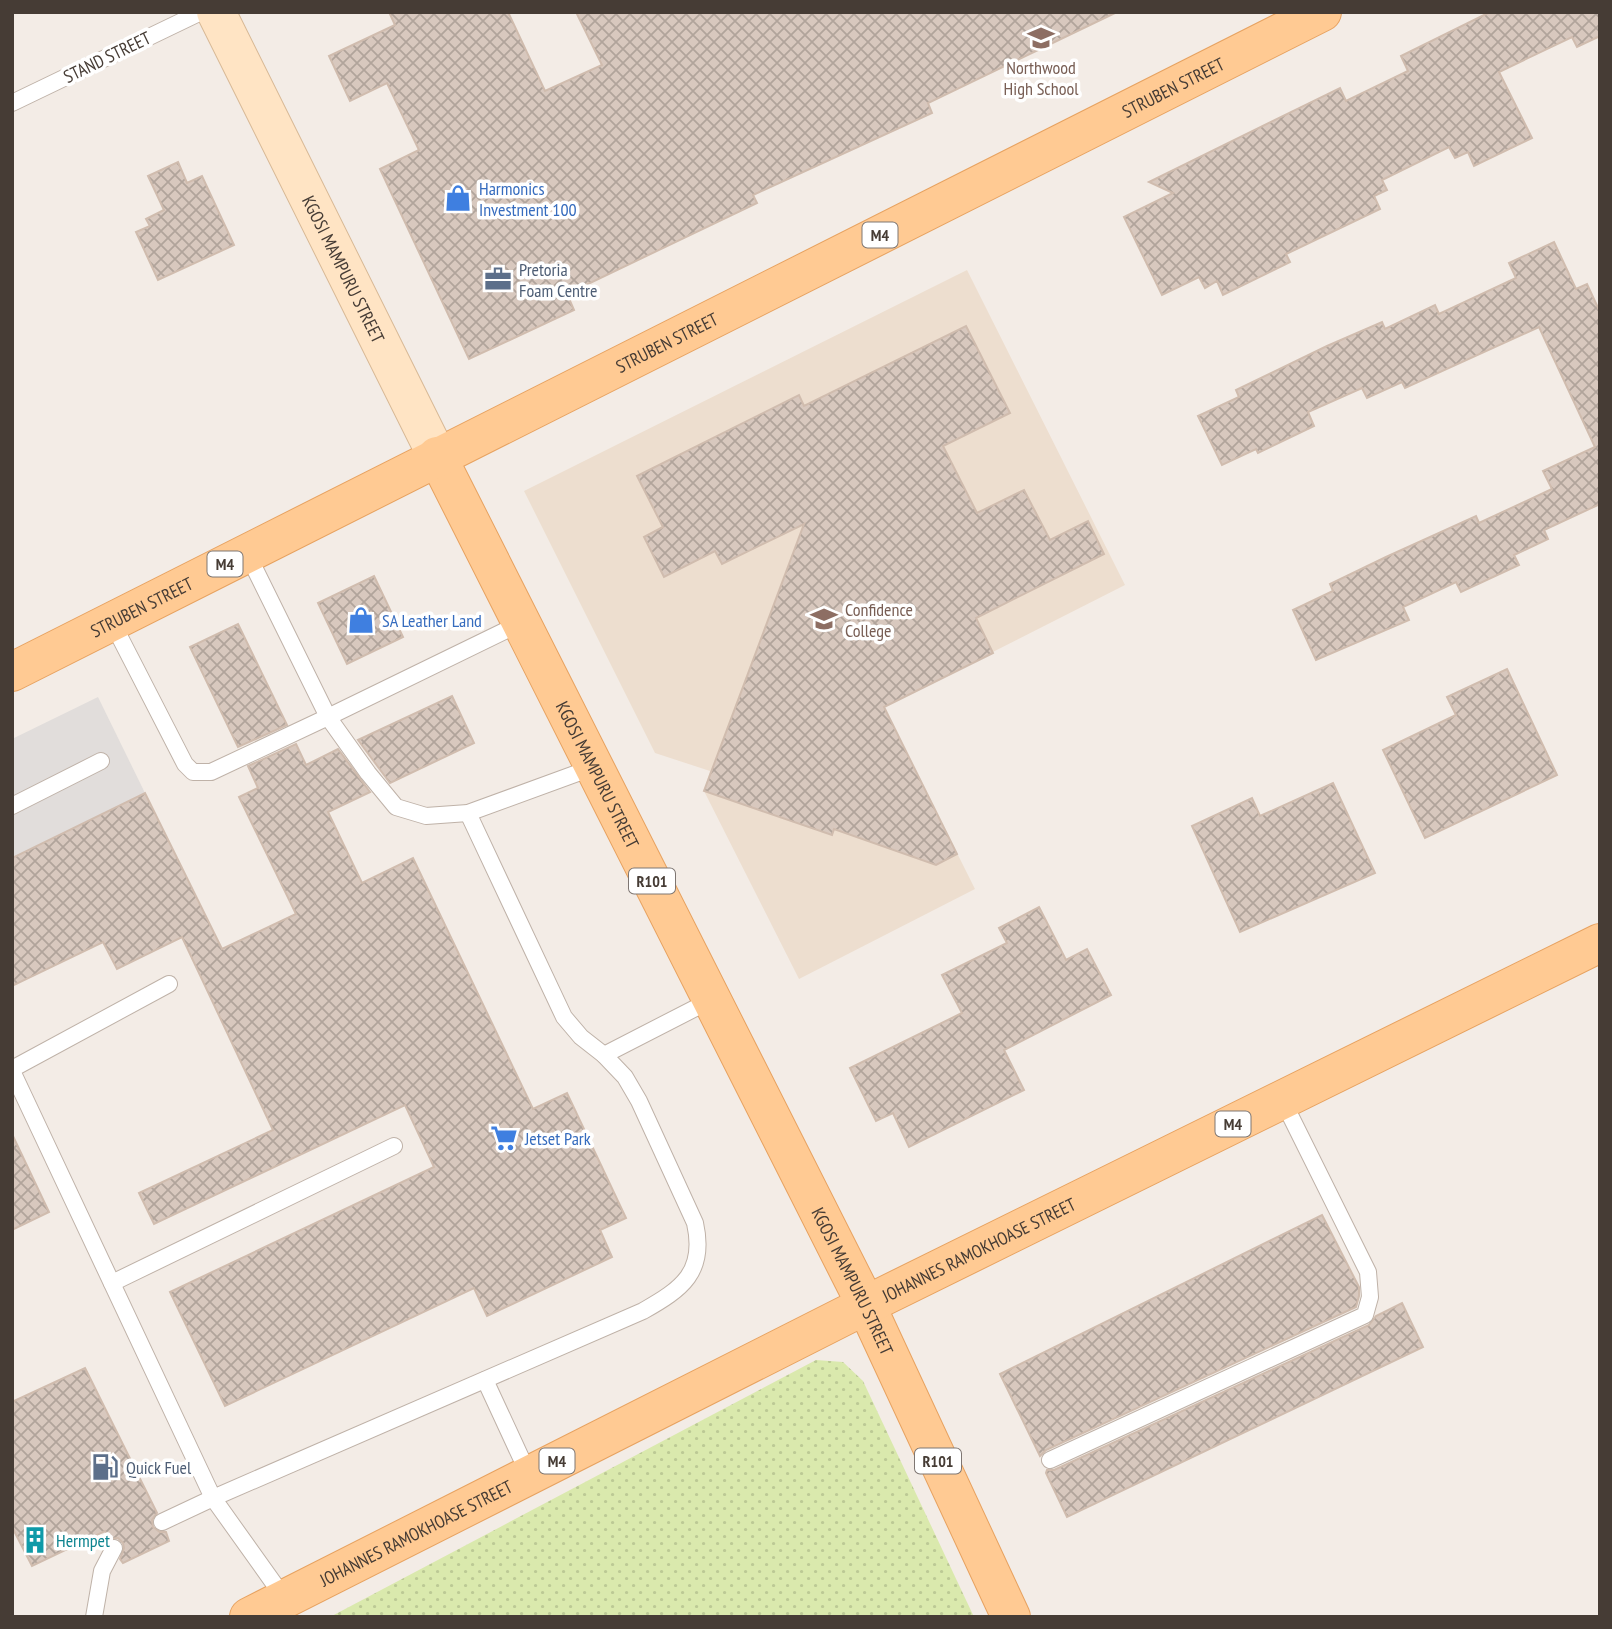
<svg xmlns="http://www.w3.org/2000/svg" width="1612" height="1629" viewBox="0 0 1612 1629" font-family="'PT Sans Narrow',sans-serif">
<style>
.education{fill:#eddecf}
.grass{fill:url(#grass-dots)}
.parking{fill:#e1dddb}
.building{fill:url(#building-cross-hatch);stroke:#d0bcae;stroke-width:2}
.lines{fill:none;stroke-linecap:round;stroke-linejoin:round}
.service-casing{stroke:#bfb2a8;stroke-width:18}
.secondary-casing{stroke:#d8b996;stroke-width:40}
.primary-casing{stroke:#e7a260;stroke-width:40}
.service{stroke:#fff;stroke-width:16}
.secondary{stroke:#ffe4c4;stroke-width:38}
.primary{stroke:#ffca93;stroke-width:38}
.labels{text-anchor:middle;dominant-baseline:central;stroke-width:7;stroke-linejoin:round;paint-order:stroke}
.shield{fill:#fff;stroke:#7e7672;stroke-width:2}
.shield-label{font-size:16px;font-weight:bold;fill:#463c35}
.street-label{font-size:18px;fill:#463c35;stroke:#fff}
.education-label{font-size:18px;fill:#785e54;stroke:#fff}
.shop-label{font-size:18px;fill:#366cbe;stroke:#fff;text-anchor:start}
.service-label{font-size:18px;fill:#4e5e75;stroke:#fff;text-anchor:start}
.culture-label{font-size:18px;fill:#0d838f;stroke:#fff;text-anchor:start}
</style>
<defs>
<pattern id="grass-dots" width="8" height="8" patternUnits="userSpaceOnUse" patternTransform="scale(1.75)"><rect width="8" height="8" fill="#dae9ad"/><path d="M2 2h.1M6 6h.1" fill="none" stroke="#bcc995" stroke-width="1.8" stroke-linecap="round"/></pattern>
<pattern id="building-cross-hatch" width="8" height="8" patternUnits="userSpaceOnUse" patternTransform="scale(1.75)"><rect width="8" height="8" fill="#d8c8be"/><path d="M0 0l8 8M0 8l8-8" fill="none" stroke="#b1a49b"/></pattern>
</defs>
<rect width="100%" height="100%" fill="#f3ece6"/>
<path class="education" d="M967 270 1125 585 884 707 975 889 799 979 704 791 710 771 655 753 524 491Z"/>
<path class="grass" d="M816 1360 843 1362 863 1381 974 1617H330Z"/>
<path class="parking" d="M98 697 145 793 12 858V739Z"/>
<g class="building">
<path d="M389 12H508L545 91 602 65 576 12H1117L928 103 932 113 753 195 757 203 567 294 574 310 469 359 380 169 419 150 387 83 350 101 329 56 395 25Z"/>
<path d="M1490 12H1600V36L1577 47 1572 37 1499 72 1532 138 1474 166 1468 152 1455 158 1449 147 1382 180 1387 190 1374 196 1380 209 1286 254 1290 262 1223 295 1217 281 1205 288 1199 277 1162 295 1124 217 1173 193 1149 182 1340 88 1346 101 1408 71 1401 56Z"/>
<path d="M178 162 187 183 202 176 234 245 158 280 136 232 150 226 146 219 164 210 148 176Z"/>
<path d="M1554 242 1576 289 1587 284 1600 312V504L1544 530 1548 539 1514 555 1519 565 1461 592 1456 582 1403 607 1409 620 1316 660 1293 610 1333 591 1330 584 1386 557 1476 516 1479 523 1552 489 1543 471 1595 447 1539 327 1405 388 1402 382 1367 398 1362 388 1308 412 1314 426 1258 453 1256 449 1222 465 1198 416 1239 397 1236 390 1327 346 1382 322 1385 329 1435 305 1439 314 1516 278 1509 263Z"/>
<path d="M966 326 1010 413 943 446 977 513 1024 490 1050 540 1088 521 1104 554 976 618 993 653 884 707 957 854 936 865 834 829 832 835 704 791 804 524 722 564 715 551 664 577 644 537 663 527 637 476 799 395 804 406Z"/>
<path d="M374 576 403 637 347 664 318 603Z"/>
<path d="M238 624 287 725 238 747 190 647Z"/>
<path d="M1507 669 1557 775 1425 838 1383 750 1456 715 1447 697Z"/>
<path d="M452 696 474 743 390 783 358 740Z"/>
<path d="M296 744 306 765 338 749 370 792 328 812 362 883 413 858 533 1109 567 1093 626 1218 600 1230 612 1257 487 1316 474 1288 225 1406 170 1292 434 1167 405 1105 154 1224 139 1193 273 1130 182 937 117 969 103 942 12 986V858L145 793 222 949 296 914 239 797 258 788 248 766Z"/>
<path d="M1333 783 1375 873 1240 932 1192 826 1252 798 1260 816Z"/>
<path d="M1039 907 1066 960 1087 949 1111 995 1004 1050 1024 1090 909 1147 893 1113 876 1121 850 1068 962 1013 942 975 1007 943 999 928Z"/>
<path d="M12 1134 49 1212 12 1230Z"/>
<path d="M1322 1215 1359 1287V1296L1356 1307 1046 1450 1040 1456 1000 1374Z"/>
<path d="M1402 1303 1423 1347 1067 1517 1046 1473 1047 1470H1054L1369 1325 1376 1316Z"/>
<path d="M85 1368 157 1513 152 1520 153 1527 160 1532H166L169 1541 123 1563 120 1559 124 1548 123 1543 118 1538 109 1539 105 1531 32 1566 12 1527V1402Z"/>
</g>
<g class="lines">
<defs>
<g id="service">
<path d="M12 103 201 12"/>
<path d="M247 553 328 717 368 773 396 807 426 816 468 813 594 767"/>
<path d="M112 622 185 764 193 772H211L328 717 521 623"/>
<path d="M12 806 101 761"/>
<path d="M604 1055 713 999"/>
<path d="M12 1069 169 984"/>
<path d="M12 1071 213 1498 643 1311C682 1289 706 1272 695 1223L639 1101 625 1077 604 1055 581 1037 564 1017 468 813"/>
<path d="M112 1283 394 1146"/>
<path d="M485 1380 529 1475"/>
<path d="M1050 1460 1365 1315 1370 1297 1368 1272 1282 1099"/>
<path d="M162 1522 213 1498 285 1599"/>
<path d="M94 1617 102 1571 114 1548"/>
</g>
<g id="secondary">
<path id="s1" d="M216 12 437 456"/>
</g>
<g id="primary">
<path id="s2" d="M437 456 866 1305 1011 1617"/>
<path id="s3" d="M12 672 1322 12"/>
<path id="s4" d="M249 1617 866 1305 1600 943"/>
</g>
</defs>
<use href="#service" class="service-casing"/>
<use href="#secondary" class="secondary-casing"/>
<use href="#primary" class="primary-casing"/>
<use href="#service" class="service"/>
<use href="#secondary" class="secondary"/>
<use href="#primary" class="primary"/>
</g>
<defs>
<symbol id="school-bare" viewBox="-9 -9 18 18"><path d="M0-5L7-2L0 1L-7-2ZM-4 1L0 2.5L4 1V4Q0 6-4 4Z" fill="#8d6e63" stroke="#fff" stroke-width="2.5" paint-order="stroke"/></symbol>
<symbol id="shop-bare" viewBox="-9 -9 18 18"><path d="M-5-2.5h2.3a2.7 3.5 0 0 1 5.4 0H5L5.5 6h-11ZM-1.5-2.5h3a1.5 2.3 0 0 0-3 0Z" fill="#3f7fe0" stroke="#fff" stroke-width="2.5" paint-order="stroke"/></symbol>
<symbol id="office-bare" viewBox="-9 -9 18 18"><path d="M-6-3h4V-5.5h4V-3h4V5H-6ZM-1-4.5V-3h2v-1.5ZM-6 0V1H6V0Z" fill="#5c6f8a" stroke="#fff" stroke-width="2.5" paint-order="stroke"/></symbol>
<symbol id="university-bare" viewBox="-9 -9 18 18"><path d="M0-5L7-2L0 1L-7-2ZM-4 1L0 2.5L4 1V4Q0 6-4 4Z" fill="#8d6e63" stroke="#fff" stroke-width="2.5" paint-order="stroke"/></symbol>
<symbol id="supermarket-bare" viewBox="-9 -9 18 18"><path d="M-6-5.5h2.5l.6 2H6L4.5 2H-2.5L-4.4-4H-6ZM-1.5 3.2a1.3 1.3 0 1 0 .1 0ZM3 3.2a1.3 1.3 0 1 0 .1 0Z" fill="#3f7fe0" stroke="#fff" stroke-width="2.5" paint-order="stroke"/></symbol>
<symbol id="fuel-bare" viewBox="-9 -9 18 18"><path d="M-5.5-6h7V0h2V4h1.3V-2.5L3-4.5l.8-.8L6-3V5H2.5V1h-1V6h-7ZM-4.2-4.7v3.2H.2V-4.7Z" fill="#5c6f8a" stroke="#fff" stroke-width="2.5" paint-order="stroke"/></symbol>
<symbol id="building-bare" viewBox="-9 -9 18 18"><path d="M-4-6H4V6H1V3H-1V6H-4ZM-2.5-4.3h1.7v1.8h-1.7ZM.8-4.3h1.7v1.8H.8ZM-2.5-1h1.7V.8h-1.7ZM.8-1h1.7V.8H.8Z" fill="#0f9aa8" stroke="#fff" stroke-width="2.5" paint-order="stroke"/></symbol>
</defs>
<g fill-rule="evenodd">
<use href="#school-bare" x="1022" y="19" width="38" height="38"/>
<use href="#shop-bare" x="439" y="179" width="38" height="38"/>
<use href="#office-bare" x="479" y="260" width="38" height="38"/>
<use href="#university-bare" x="805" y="600" width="38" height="38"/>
<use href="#shop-bare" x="342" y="601" width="38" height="38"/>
<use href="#supermarket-bare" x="485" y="1119" width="38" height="38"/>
<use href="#fuel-bare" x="86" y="1448" width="38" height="38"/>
<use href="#building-bare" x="16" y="1521" width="38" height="38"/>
</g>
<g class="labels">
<g class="shield">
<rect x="862.5" y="222.5" width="35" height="25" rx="5"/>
<rect x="207.5" y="551.5" width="35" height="25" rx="5"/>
<rect x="629" y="868.5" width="46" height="25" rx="5"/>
<rect x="1215.5" y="1111.5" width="35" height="25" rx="5"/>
<rect x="539.5" y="1448.5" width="35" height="25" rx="5"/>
<rect x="915" y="1448.5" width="46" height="25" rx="5"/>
</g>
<g class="shield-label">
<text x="880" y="235">M4</text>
<text x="225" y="564">M4</text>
<text x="652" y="881">R101</text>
<text x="1233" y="1124">M4</text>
<text x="557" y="1461">M4</text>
<text x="938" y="1461">R101</text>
</g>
<g class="street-label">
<text transform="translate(107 57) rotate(-26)">STAND STREET</text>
<text stroke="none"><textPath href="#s3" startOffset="1300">STRUBEN STREET</textPath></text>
<text stroke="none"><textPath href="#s1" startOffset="287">KGOSI MAMPURU STREET</textPath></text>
<text stroke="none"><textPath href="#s3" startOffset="733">STRUBEN STREET</textPath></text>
<text stroke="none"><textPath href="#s3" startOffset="145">STRUBEN STREET</textPath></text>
<text stroke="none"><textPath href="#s2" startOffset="357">KGOSI MAMPURU STREET</textPath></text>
<text stroke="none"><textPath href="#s4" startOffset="817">JOHANNES RAMOKHOASE STREET</textPath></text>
<text stroke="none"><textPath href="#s2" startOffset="924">KGOSI MAMPURU STREET</textPath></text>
<text stroke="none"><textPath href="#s4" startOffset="187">JOHANNES RAMOKHOASE STREET</textPath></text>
</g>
<g class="education-label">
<text x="1041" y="67">Northwood<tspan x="1041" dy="21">High School</tspan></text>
<text x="845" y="609" text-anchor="start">Confidence<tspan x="845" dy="21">College</tspan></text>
</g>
<g class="shop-label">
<text x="479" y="188">Harmonics<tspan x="479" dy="21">Investment 100</tspan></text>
<text x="382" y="620">SA Leather Land</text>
<text x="525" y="1138">Jetset Park</text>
</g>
<g class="service-label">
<text x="519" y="269">Pretoria<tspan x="519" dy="21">Foam Centre</tspan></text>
<text x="126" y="1467">Quick Fuel</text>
</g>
<g class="culture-label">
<text x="56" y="1540">Hermpet</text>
</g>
</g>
<rect width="1612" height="1629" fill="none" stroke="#463c35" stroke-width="28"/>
</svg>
